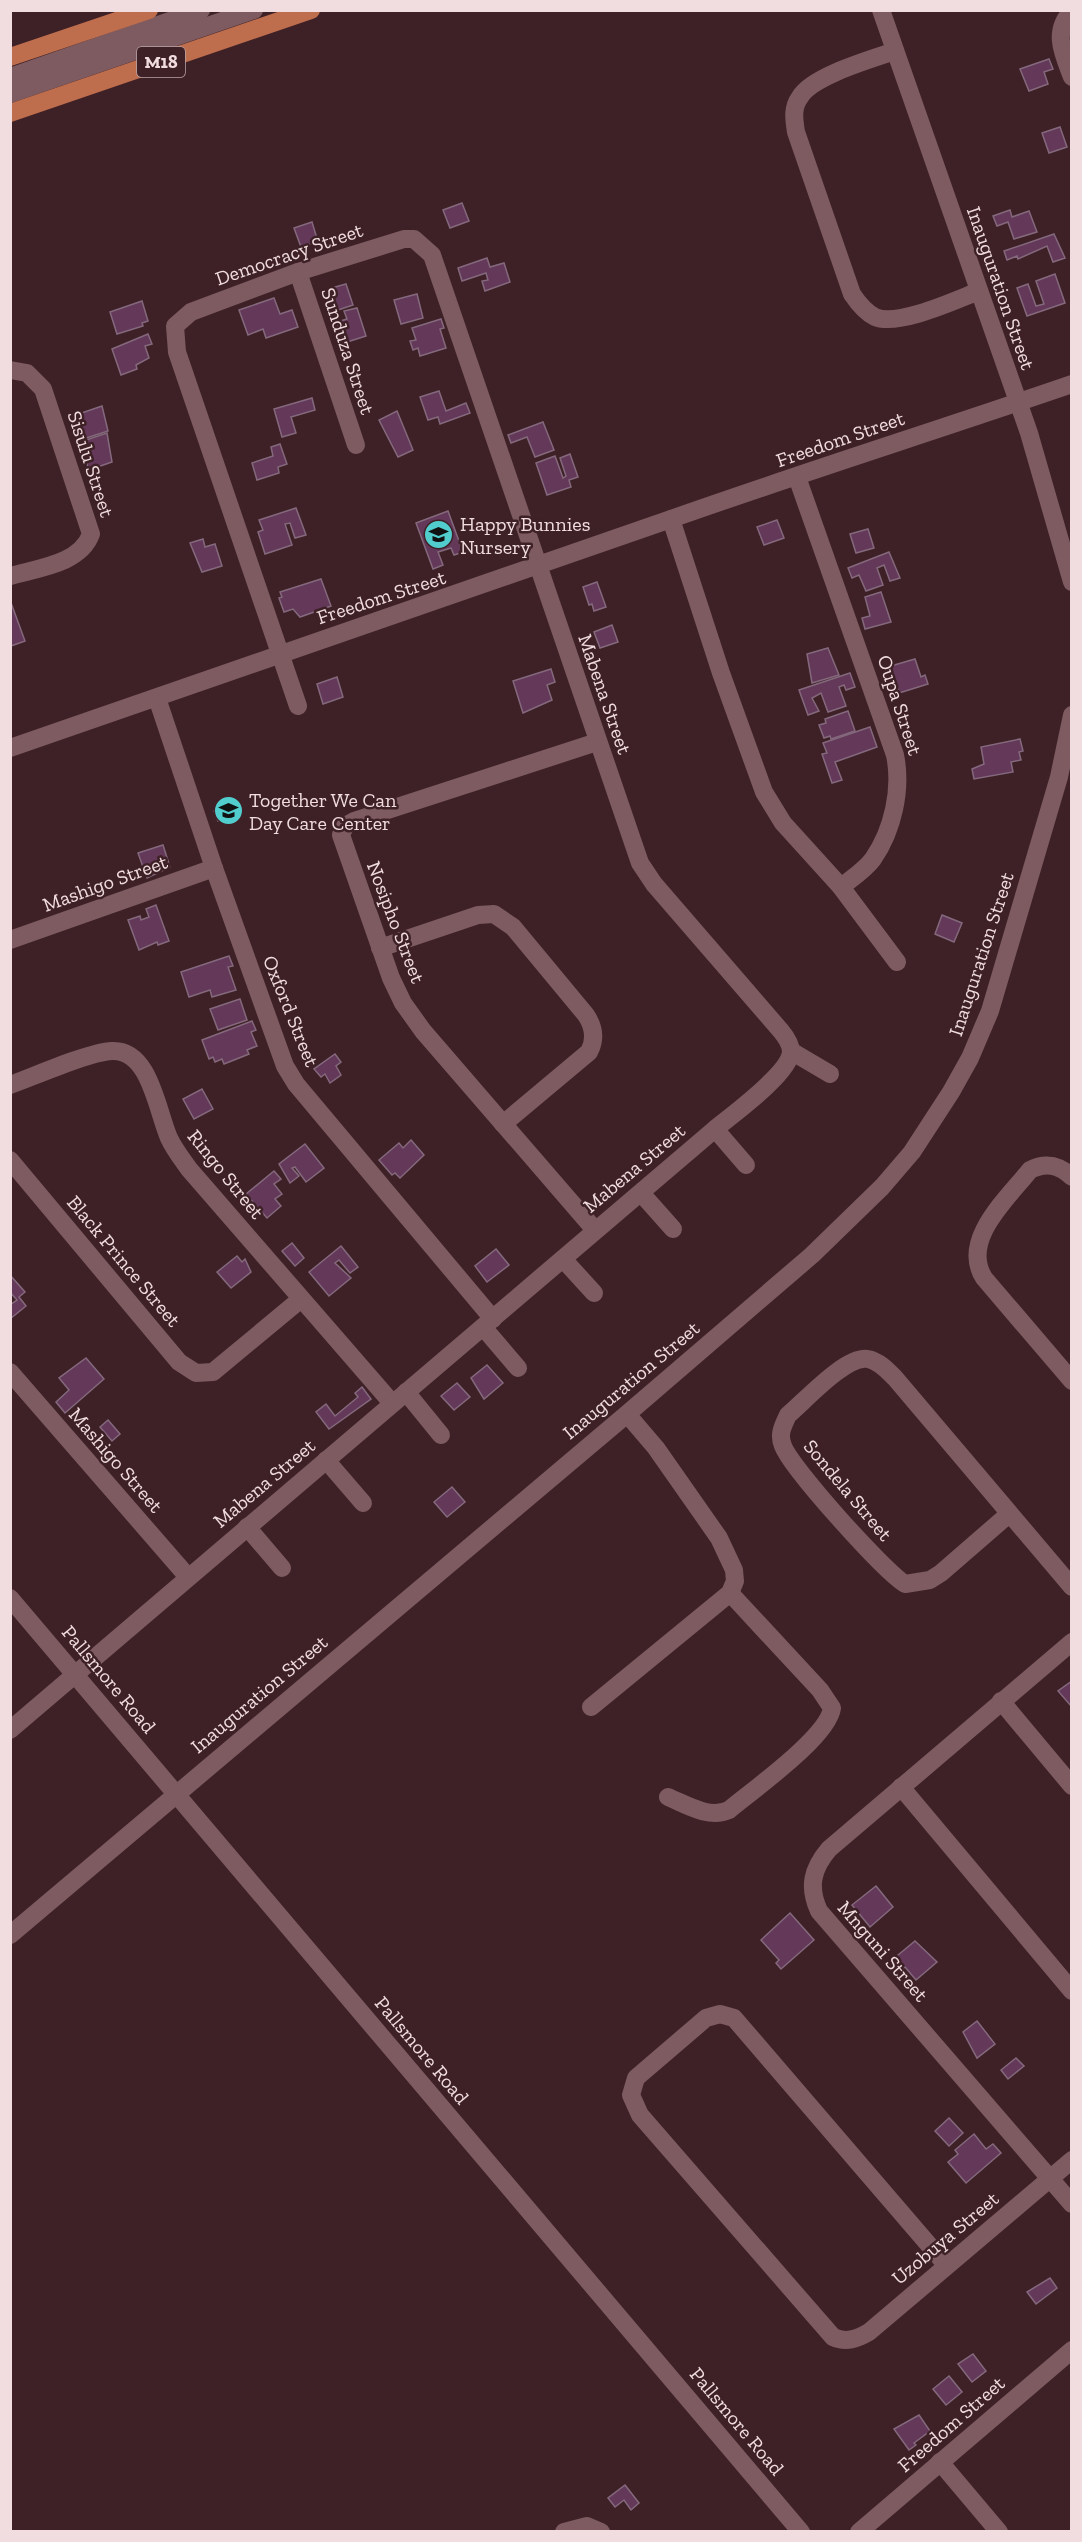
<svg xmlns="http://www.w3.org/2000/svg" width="1082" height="2542" viewBox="0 0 1082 2542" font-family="'Zilla Slab',serif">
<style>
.building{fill:#633859;stroke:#84697d;stroke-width:1.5}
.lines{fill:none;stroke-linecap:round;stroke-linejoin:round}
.minor{stroke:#7d5b60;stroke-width:18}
.major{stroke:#be6d4d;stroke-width:18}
.labels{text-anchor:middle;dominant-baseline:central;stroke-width:5;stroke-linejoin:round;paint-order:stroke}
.shield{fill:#3e2126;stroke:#bba5a8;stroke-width:1.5}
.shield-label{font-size:18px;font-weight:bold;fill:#f1dddf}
.street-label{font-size:20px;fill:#f1dddf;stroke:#3e2126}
.poi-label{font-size:20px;fill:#f1dddf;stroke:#3e2126;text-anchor:start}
</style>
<rect width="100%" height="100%" fill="#3e2126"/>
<g class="building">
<path d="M1049 59 1053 69 1044 72 1048 84 1029 91 1020 69Z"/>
<path d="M1060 127 1067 147 1049 153 1042 133Z"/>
<path d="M462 203 469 221 450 228 443 210Z"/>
<path d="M1010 210 1012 217 1029 211 1037 232 1014 239 1008 222 997 226 993 216Z"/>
<path d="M312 222 318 242 301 247 294 228Z"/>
<path d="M1054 234 1065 258 1053 262 1047 246 1018 259 1017 256 1007 260 1004 251Z"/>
<path d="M487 258 490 267 504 263 510 282 485 291 482 281 488 280 486 273 462 281 458 268Z"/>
<path d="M1055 274 1065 303 1027 316 1017 288 1028 284 1036 306 1044 304 1036 281Z"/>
<path d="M346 284 353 305 335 311 328 289Z"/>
<path d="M417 294 423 318 401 324 394 300Z"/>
<path d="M274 298 280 314 292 310 298 327 266 338 263 329 248 335 239 310Z"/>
<path d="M142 301 148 321 142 323 143 326 117 334 110 312Z"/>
<path d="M357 308 366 336 344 343 337 322 347 319 344 311Z"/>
<path d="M441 319 444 328 440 329 446 348 420 356 418 348 413 350 410 341 416 340 412 328Z"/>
<path d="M148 334 152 344 145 346 149 358 136 365 137 369 121 375 112 349Z"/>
<path d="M439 391 446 411 466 403 470 413 440 424 438 417 428 420 420 397Z"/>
<path d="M312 398 315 410 291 417 296 433 282 437 274 409Z"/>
<path d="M102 406 108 431 83 439 73 416Z"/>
<path d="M397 411 413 450 398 457 379 420Z"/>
<path d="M543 422 554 450 535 457 527 437 511 443 508 435Z"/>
<path d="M107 433 112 462 89 470 83 452 86 451 83 441Z"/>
<path d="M280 444 287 464 278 467 279 473 257 480 252 463 273 456 271 447Z"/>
<path d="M570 454 578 477 569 480 571 487 547 495 536 463 555 456 563 478 566 476 560 458Z"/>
<path d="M296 508 306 535 295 538 290 523 285 524 292 545 265 554 258 532 263 530 259 520Z"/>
<path d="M448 511 463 552 454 555 451 548 438 552 443 565 433 569 416 523Z"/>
<path d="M777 520 784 538 764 545 757 527Z"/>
<path d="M868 529 874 548 856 553 850 534Z"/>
<path d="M203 539 205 547 215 544 222 566 202 572 190 543Z"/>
<path d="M889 552 900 578 890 581 884 565 877 568 883 585 866 591 859 575 852 578 848 568Z"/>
<path d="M321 579 331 606 300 617 293 609 284 612 279 598 282 597 280 592Z"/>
<path d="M597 582 606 607 594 611 592 604 589 605 583 587Z"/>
<path d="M881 592 891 622 865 629 862 618 870 616 865 597Z"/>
<path d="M10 600 25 641 11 646 10 643Z"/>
<path d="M612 625 618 642 600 648 594 632Z"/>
<path d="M828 648 839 675 812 683 807 654Z"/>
<path d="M915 659 921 677 925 675 928 684 899 693 897 686 892 688 884 668Z"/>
<path d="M551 669 555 682 547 685 552 700 523 713 513 681Z"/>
<path d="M850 673 855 687 846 690 844 685 839 687 846 706 828 712 821 693 812 698 819 711 808 715 799 690Z"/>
<path d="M337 677 343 697 323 704 317 684Z"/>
<path d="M848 711 855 731 831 739 830 736 824 738 819 725 826 723 825 719Z"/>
<path d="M870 727 877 747 835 762 842 780 832 783 822 754 827 753 823 743Z"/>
<path d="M1020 739 1023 751 1019 752 1021 760 1011 762 1013 772 974 779 972 769 984 764 981 747Z"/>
<path d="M238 801 242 811 218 821 214 811Z"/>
<path d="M163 845 170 867 147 878 138 853Z"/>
<path d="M156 905 169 941 158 945 157 942 139 950 128 920 140 916 141 920 149 917 146 909Z"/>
<path d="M942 915 962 923 954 942 935 934Z"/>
<path d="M229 956 233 966 228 967 236 990 212 997 210 990 189 997 181 972Z"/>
<path d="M240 999 247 1020 218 1030 210 1009Z"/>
<path d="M252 1021 256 1030 251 1032 257 1046 247 1050 249 1054 224 1064 222 1059 215 1062 213 1057 209 1059 202 1040Z"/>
<path d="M335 1054 341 1062 336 1066 341 1075 330 1083 325 1074 321 1077 314 1069Z"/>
<path d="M202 1089 213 1109 194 1119 183 1099Z"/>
<path d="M411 1140 424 1155 400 1178 395 1173 392 1175 379 1160 399 1143 403 1148Z"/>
<path d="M305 1144 324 1168 306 1182 295 1167 292 1168 299 1176 290 1183 279 1164Z"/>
<path d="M274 1171 281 1179 274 1184 282 1194 275 1199 281 1206 267 1218 246 1194Z"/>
<path d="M292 1243 304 1258 295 1266 282 1251Z"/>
<path d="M341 1246 358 1267 350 1273 339 1260 335 1263 351 1278 329 1296 309 1272Z"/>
<path d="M496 1249 509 1265 487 1282 475 1266Z"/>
<path d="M237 1256 242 1262 245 1259 251 1272 231 1288 217 1272Z"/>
<path d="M10 1275 25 1292 19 1297 26 1306 10 1319V1305L17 1300 10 1292Z"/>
<path d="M86 1358 104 1379 65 1413 56 1402 69 1390 59 1378Z"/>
<path d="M487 1365 503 1383 484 1399 471 1378Z"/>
<path d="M457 1383 470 1397 454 1410 441 1396Z"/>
<path d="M362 1387 371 1399 329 1429 316 1412 326 1404 335 1416 358 1397 355 1393Z"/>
<path d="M108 1420 120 1434 112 1441 100 1427Z"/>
<path d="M452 1487 465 1502 447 1517 434 1502Z"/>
<path d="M1072 1681V1705L1071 1706 1058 1691Z"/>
<path d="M876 1886 893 1907 870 1927 852 1905Z"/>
<path d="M790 1913 814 1940 781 1969 776 1963 779 1960 761 1940Z"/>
<path d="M915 1941 937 1962 916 1980 905 1967 901 1970 892 1960Z"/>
<path d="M977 2021 995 2044 977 2058 963 2032Z"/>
<path d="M1016 2058 1024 2066 1008 2079 1001 2070Z"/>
<path d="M949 2118 963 2133 949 2146 935 2131Z"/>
<path d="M974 2134 986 2149 993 2144 1001 2153 966 2183 948 2162 958 2154 955 2150Z"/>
<path d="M1050 2278 1057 2288 1036 2304 1027 2292Z"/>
<path d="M973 2354 986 2371 972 2382 958 2364Z"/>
<path d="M949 2376 962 2392 946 2405 933 2389Z"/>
<path d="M919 2415 930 2431 914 2443 916 2445 909 2450 894 2429Z"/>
<path d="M625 2485 639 2503 631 2510 624 2500 615 2507 608 2498Z"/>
</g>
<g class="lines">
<g class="minor">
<path d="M881 10 1029 433 1072 582"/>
<path d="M1072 11C1052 31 1063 54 1072 77"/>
<path d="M895 51C872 59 812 76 800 97 792 108 794 119 796 132L852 294C858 303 865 312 875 317 898 327 956 300 979 291"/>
<path d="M10 77 201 10"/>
<path d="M10 94 254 10"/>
<path d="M298 272 356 445"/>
<path d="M10 370 27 373 43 389 91 534C80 564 38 568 10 576"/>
<path d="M797 477 895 755C902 789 893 830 873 859 865 870 851 879 841 887"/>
<path d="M671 519 721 673 764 792 783 823 841 887 897 962"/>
<path d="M157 698 214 868 285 1066 296 1084 493 1319"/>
<path d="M10 748C231 673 451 596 671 519 804 472 938 430 1072 384"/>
<path d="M10 940 214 868"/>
<path d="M380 948 478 915 494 914 513 927 586 1015C594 1027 596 1039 589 1052L503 1124"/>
<path d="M791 1051 830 1074"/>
<path d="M10 1085C35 1076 89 1052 112 1051 150 1049 157 1111 169 1138 174 1149 182 1159 189 1169L392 1403"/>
<path d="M715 1129 746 1165"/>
<path d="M10 1160 179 1362 196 1373 213 1372 301 1299"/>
<path d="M1072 1177C1059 1165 1046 1162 1030 1170 1008 1198 960 1240 984 1278L1072 1381"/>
<path d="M641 1193 673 1229"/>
<path d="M595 1230 423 1031 403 1003 391 978 341 835 345 826 354 821 597 742"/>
<path d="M563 1259 594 1293"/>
<path d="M483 1327 518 1368"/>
<path d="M10 1372 188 1577"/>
<path d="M406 1392 441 1435"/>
<path d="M326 1460 363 1503"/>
<path d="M1009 1514 941 1573 930 1580 905 1584C883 1570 792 1469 783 1446 778 1434 783 1426 788 1415 805 1401 846 1355 868 1359 879 1361 888 1371 895 1378L1072 1587"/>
<path d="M247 1527 282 1568"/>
<path d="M10 1598 801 2532"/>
<path d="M1072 1642 829 1849C812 1869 808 1887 819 1911L1072 2204"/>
<path d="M1001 1701 1072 1786"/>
<path d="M591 1707 730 1593 735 1581 734 1570 719 1538 656 1448 627 1414"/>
<path d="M10 1730 715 1129C733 1114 789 1074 791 1052 791 1044 786 1037 781 1031L654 884 640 863 432 255 414 239H404L298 272 191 312 175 326 177 352 298 706"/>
<path d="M901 1787 1072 1991"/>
<path d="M668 1797C687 1805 709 1819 729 1810 754 1789 828 1737 832 1708L820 1690 730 1593"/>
<path d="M10 1935 627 1414 812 1255 882 1187 912 1152 951 1092 970 1058 990 1011 1059 777 1072 715"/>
<path d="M947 2266 734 2018 720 2014 706 2018 636 2078 631 2095 640 2115 833 2337C846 2343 857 2339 869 2332L1072 2160"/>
<path d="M940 2462 999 2532"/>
<path d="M564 2532 587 2526 601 2532"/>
<path d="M859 2532 1072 2350"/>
</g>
<g class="major">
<path d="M10 57 149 10"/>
<path d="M10 113 311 10"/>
</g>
</g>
<defs>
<symbol id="school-disc" viewBox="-11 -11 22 22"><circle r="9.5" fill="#52cdce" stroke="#3e2126"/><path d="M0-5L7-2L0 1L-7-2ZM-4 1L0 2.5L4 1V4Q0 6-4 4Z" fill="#111"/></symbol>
</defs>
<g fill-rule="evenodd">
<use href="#school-disc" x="422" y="518" width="33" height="33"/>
<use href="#school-disc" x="212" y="794" width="33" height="33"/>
</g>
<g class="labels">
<rect class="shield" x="137" y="47" width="48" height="30" rx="4.5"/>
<g class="shield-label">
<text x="161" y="62">M18</text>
</g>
<g class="street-label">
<text transform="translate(289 254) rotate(-19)">Democracy Street</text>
<text transform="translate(1001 288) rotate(71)">Inauguration Street</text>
<text transform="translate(348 351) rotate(72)">Sunduza Street</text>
<text transform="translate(840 439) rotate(-19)">Freedom Street</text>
<text transform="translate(91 464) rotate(72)">Sisulu Street</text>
<text transform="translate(381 597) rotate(-18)">Freedom Street</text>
<text transform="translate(605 694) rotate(71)">Mabena Street</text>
<text transform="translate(900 705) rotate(72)">Oupa Street</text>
<text transform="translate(105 883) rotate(-20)">Mashigo Street</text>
<text transform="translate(396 922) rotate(69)">Nosipho Street</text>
<text transform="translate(981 954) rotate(-72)">Inauguration Street</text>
<text transform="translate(291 1011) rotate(68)">Oxford Street</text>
<text transform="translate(634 1168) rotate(-40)">Mabena Street</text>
<text transform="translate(226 1174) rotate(51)">Ringo Street</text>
<text transform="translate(124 1261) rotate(50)">Black Prince Street</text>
<text transform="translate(631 1380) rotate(-40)">Inauguration Street</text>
<text transform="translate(116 1460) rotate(49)">Mashigo Street</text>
<text transform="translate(264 1483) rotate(-40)">Mabena Street</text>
<text transform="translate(848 1490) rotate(50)">Sondela Street</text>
<text transform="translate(109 1679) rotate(50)">Pallsmore Road</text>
<text transform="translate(259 1694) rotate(-40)">Inauguration Street</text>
<text transform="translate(883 1951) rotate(49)">Mnguni Street</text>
<text transform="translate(422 2050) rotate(50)">Pallsmore Road</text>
<text transform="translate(945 2238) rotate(-40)">Uzobuya Street</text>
<text transform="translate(737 2421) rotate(50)">Pallsmore Road</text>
<text transform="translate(951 2424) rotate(-41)">Freedom Street</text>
</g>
<g class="poi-label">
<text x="460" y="524">Happy Bunnies<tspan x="460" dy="23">Nursery</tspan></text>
<text x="249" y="800">Together We Can<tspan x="249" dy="23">Day Care Center</tspan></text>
</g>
</g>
<rect width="1082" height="2542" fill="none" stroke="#f1dddf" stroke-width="24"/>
</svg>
